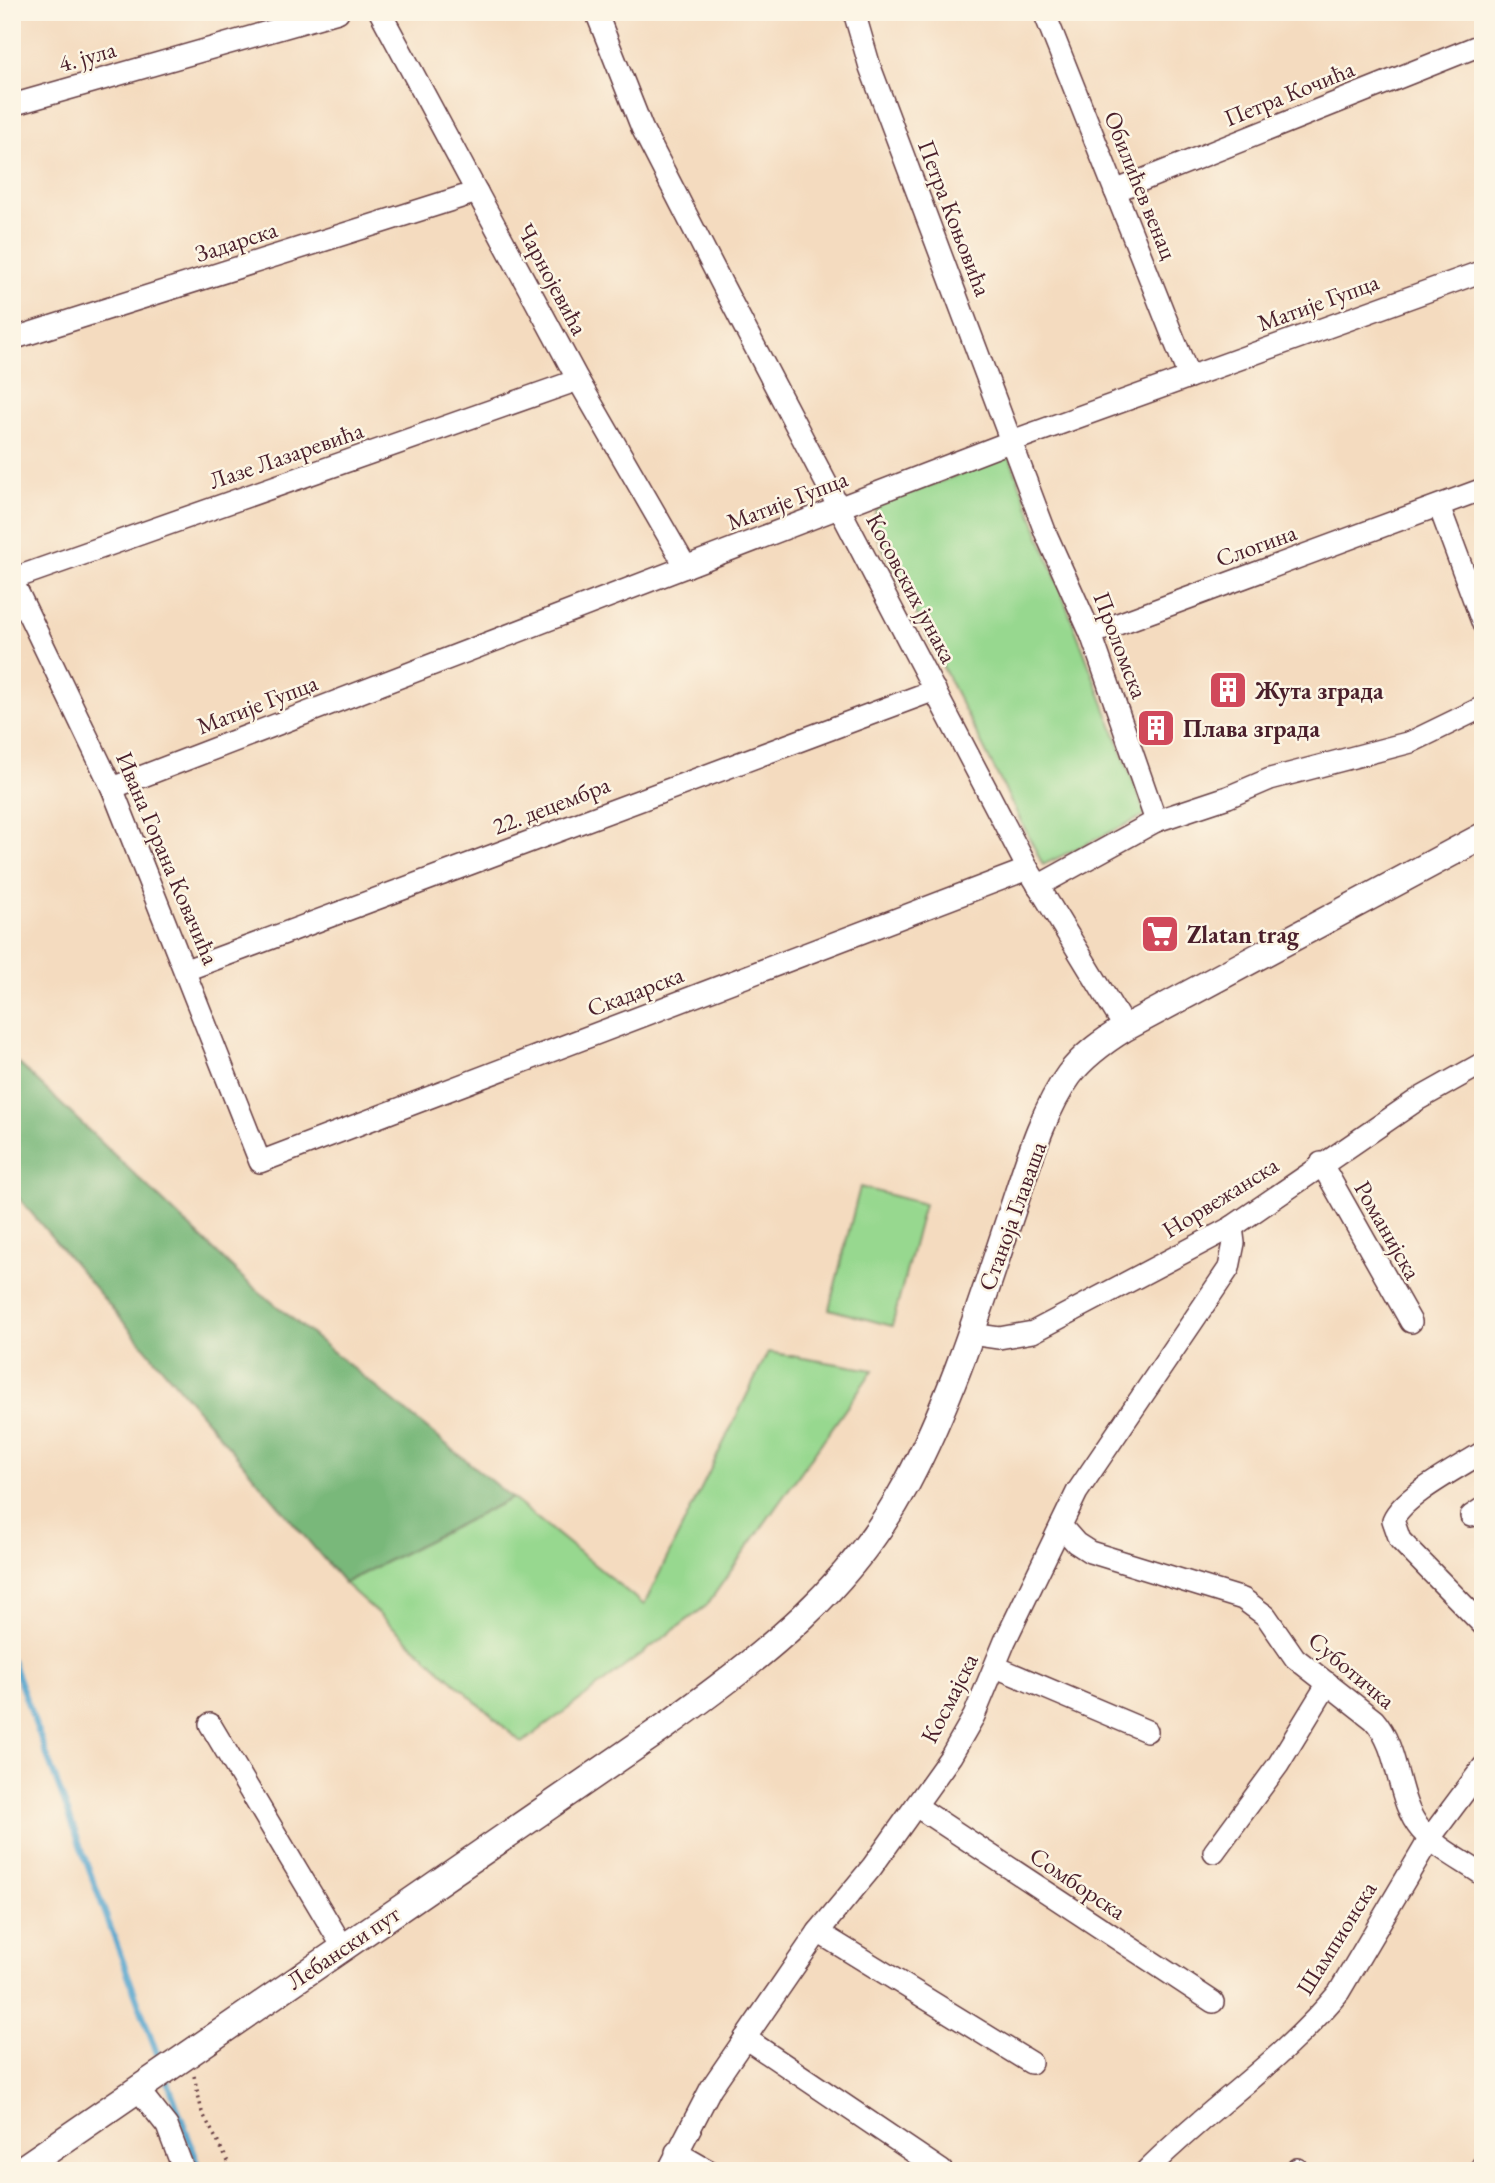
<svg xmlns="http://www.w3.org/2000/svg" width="1495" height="2183" viewBox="0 0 1495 2183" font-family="'EB Garamond',serif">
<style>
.green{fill:#97d88f;stroke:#707c5d;stroke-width:2}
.forest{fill:#79b87a;stroke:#626c52;stroke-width:2}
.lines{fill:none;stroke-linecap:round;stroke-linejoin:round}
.stream{stroke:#54a5ce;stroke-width:6}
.minor-casing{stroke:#643b41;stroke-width:24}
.major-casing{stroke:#643b41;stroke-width:29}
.path{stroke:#643b41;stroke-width:3.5;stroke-dasharray:2 5;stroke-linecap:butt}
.minor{stroke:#fff;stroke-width:21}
.major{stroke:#fff;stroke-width:26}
.labels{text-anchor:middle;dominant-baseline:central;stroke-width:5;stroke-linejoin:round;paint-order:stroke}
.street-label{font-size:24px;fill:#4a1f2b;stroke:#fcf5e5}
.poi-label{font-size:24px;font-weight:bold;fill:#4a1f2b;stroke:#fcf5e5;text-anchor:start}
</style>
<rect width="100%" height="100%" fill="#fcf5e5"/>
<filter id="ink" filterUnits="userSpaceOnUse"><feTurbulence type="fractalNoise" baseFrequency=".0143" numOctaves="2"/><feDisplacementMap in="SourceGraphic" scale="14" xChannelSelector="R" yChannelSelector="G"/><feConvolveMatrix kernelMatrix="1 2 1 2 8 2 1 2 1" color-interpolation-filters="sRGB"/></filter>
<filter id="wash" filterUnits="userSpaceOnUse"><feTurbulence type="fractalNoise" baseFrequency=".00686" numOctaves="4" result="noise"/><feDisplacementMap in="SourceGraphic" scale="28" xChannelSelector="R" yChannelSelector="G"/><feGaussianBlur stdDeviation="1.57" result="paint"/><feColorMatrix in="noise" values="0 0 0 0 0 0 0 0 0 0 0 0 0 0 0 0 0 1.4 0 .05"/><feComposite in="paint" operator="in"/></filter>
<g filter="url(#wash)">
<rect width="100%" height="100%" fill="#f4dbbf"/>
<g class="green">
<path d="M1009 455 1146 815 1043 865 872 527 877 506Z"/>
<path d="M860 1187 924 1204 892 1326 829 1309Z"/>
<path d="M768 1352 873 1370 706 1606 522 1743 344 1583 512 1498 644 1605Z"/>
</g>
<path class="forest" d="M12 1057 245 1280 512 1498 344 1583 12 1190Z"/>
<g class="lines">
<g class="stream">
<path d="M12 1661 161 2064"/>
<path d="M166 2077 201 2171"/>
</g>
</g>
</g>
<g filter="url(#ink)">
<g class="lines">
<defs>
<g id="minor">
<path d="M380 12 578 380 686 567"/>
<path d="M596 12 642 128 723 286 1028 869 1125 1028"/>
<path d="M854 12 870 67 1046 534 1091 634 1156 821 1228 797 1270 779 1411 742 1483 707"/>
<path d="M1044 12 1189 377"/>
<path d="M12 105 338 12"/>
<path d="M1115 191 1483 44"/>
<path d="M12 339 477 192"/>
<path d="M1439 506 1483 624"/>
<path d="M12 579 578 380"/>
<path d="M12 580 112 788 260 1162 1028 869"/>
<path d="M1091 634 1483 489"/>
<path d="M112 788 1012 441 1483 271"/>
<path d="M1038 886 1156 821"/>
<path d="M186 970 935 690"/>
<path d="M1321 1163 1411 1322"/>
<path d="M971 1334 999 1338 1033 1332 1232 1227 1417 1100 1483 1063"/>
<path d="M1483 1452C1460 1467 1403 1496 1393 1520L1400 1540 1483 1625"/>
<path d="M1471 1516 1483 1508"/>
<path d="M1061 1526 1076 1543 1090 1552 1243 1599 1266 1616 1295 1658 1374 1720C1401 1751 1395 1799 1421 1830 1437 1848 1463 1861 1483 1875"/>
<path d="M996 1667 1147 1731"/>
<path d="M210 1724 343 1947"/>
<path d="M916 1806 1213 2002"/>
<path d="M1214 1852 1278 1765 1328 1683"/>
<path d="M818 1932 1031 2063"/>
<path d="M745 2038 942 2171"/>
<path d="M137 2088 167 2126 184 2171"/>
<path d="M676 2152 709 2171"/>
<path d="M1297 2169 1300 2171"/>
<path d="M668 2171 711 2088 818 1932 872 1867 951 1756 974 1716 1005 1641 1077 1492 1229 1268 1234 1243 1232 1227"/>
<path d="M1146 2171C1207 2109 1283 2061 1339 1992L1430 1838 1483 1767"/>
<path d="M1479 2171 1483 2165"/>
</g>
<path id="major" d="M19 2171 667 1725C764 1655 849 1590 907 1483 952 1399 980 1307 1010 1217 1025 1173 1041 1113 1069 1075 1084 1055 1104 1041 1125 1028L1483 836"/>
</defs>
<use href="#minor" class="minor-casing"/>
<use href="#major" class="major-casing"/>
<path class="path" d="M194 2076 202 2112 233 2171"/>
<use href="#minor" class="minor"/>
<use href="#major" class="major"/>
</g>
</g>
<defs>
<symbol id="building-square" viewBox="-11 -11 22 22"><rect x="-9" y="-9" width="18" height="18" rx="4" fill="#d1495b" stroke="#fcf5e5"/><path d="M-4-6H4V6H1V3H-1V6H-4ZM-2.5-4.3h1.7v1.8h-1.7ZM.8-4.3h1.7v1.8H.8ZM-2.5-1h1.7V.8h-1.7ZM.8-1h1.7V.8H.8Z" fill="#fff"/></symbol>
<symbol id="supermarket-square" viewBox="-11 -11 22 22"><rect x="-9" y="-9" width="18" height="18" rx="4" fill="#d1495b" stroke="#fcf5e5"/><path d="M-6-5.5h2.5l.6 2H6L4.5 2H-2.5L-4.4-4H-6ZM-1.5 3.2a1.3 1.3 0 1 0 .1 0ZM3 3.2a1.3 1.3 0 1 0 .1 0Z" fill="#fff"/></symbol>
</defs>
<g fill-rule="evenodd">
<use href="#building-square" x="1206" y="668" width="44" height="44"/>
<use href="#building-square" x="1134" y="706" width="44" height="44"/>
<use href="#supermarket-square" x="1138" y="912" width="44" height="44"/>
</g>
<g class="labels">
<g class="street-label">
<text transform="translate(87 56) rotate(-16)">4. јула</text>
<text transform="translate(1289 93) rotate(-22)">Петра Кочића</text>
<text transform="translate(1141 185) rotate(68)">Обилићев венац</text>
<text transform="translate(955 218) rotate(69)">Петра Коњовића</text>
<text transform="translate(236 241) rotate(-18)">Задарска</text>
<text transform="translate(553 279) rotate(62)">Чарнојевића</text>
<text transform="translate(1318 302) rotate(-20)">Матије Гупца</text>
<text transform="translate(286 455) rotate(-19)">Лазе Лазаревића</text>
<text transform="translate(787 500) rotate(-21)">Матије Гупца</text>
<text transform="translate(1256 545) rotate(-20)">Слогина</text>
<text transform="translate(912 588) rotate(62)">Косовских јунака</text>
<text transform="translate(1121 645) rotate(69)">Проломска</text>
<text transform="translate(257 704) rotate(-21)">Матије Гупца</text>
<text transform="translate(551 805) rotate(-21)">22. децембра</text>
<text transform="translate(168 858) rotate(67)">Ивана Горана Ковачића</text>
<text transform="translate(635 991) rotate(-21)">Скадарска</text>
<text transform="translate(1220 1197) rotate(-32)">Норвежанска</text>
<text transform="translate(1012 1216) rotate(-70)">Станоја Главаша</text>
<text transform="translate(1388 1230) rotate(60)">Романијска</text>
<text transform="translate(1352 1670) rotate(40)">Суботичка</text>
<text transform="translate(949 1698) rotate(-63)">Космајска</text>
<text transform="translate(1078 1883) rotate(34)">Сомборска</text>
<text transform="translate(1336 1938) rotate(-58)">Шампионска</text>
<text transform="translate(343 1947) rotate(-34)">Лебански пут</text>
</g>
<g class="poi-label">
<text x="1255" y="690">Жута зграда</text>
<text x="1183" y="728">Плава зграда</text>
<text x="1187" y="934">Zlatan trag</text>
</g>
</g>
<rect width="1495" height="2183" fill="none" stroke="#fcf5e5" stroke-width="42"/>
</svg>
